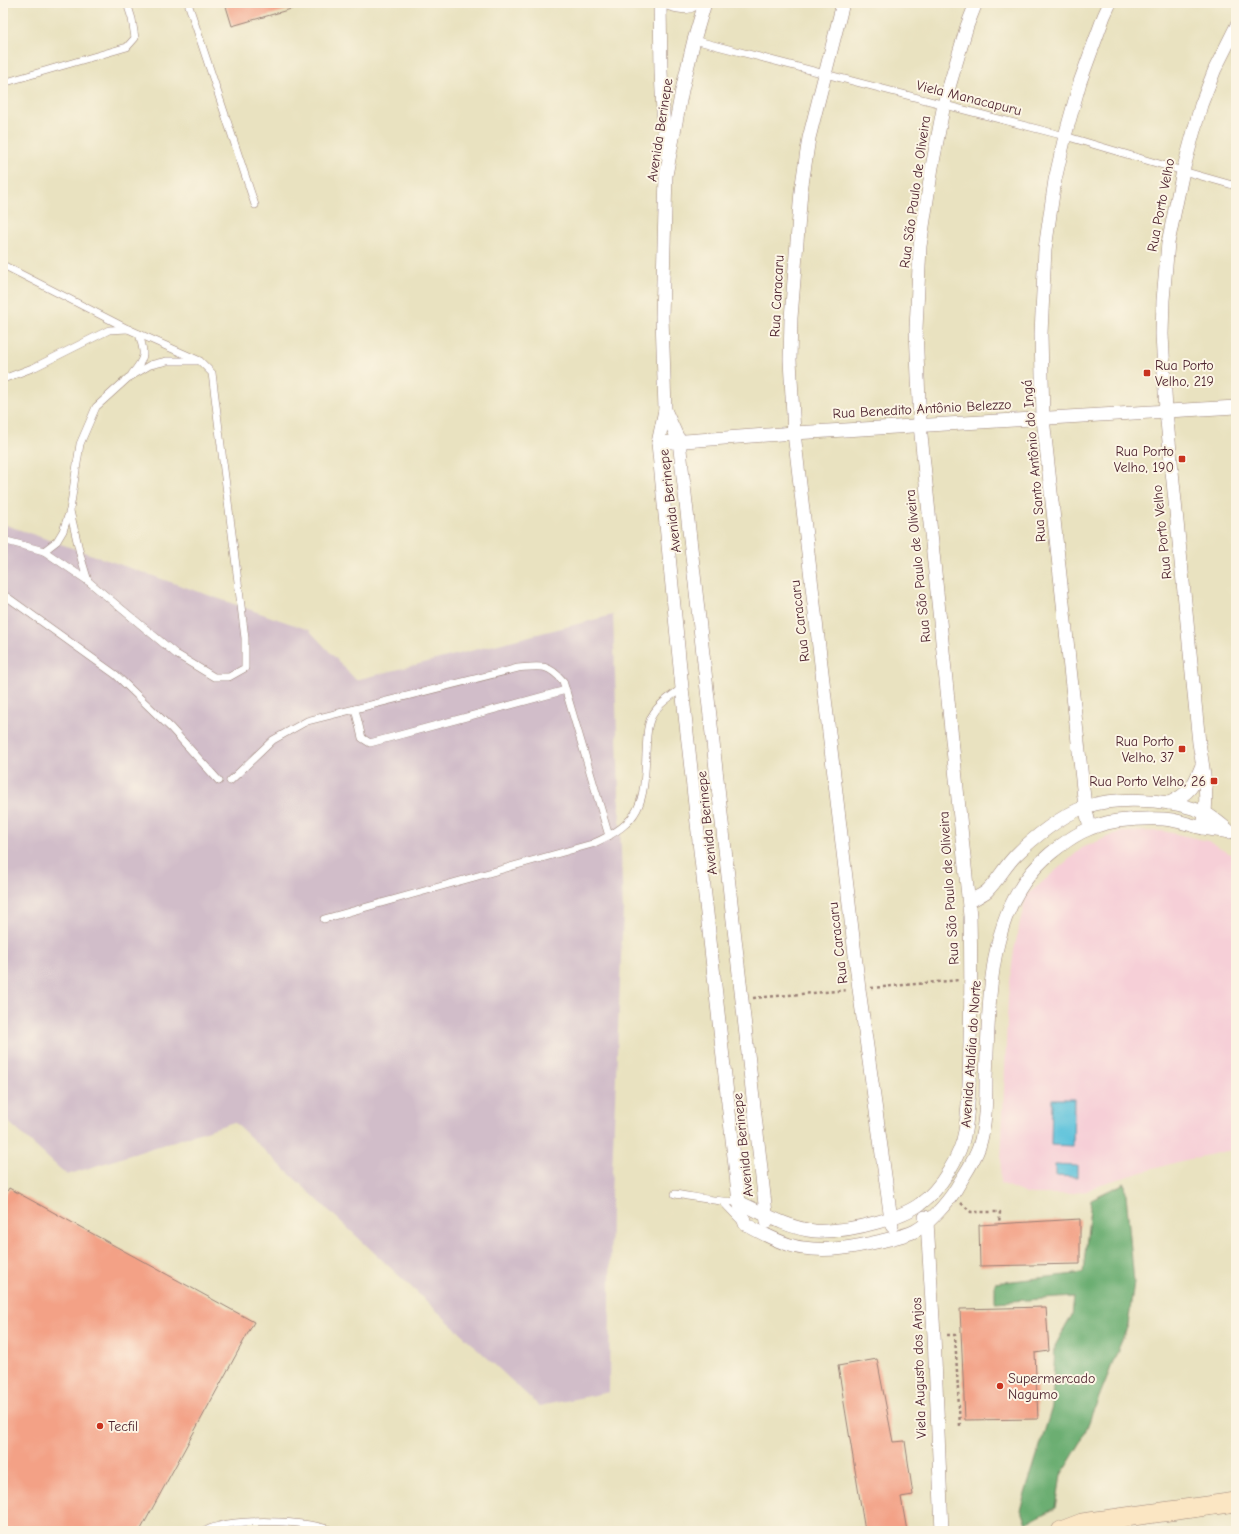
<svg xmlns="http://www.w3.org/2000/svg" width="1239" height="1534" viewBox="0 0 1239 1534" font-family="'Comic Neue',sans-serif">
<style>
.built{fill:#f6cfd7}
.industrial{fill:#d1bdc9}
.forest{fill:#6cae72;stroke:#5b664e}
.water{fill:#5ec3dc;stroke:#547184}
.building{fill:#f3a186}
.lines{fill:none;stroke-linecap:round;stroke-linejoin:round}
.lane-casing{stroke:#9a8076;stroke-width:8}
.street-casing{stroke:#9a8076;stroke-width:14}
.secondary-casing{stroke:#9a8076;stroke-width:20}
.path{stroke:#9a8076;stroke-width:2.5;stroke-dasharray:3 3;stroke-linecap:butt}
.lane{stroke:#fff;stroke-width:7}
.street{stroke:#fff;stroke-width:13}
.secondary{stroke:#fbe6c3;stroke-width:19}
.poi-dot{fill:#c8321e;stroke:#fcf5e5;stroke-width:1.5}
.labels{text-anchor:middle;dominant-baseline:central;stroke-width:4;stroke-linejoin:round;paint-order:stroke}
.street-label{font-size:14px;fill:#4a1f2b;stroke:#fcf5e5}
.poi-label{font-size:14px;fill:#4a1f2b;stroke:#fcf5e5;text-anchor:start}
</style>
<rect width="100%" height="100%" fill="#fcf5e5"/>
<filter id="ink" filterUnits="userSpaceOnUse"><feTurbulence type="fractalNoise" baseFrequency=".025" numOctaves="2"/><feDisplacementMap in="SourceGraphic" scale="8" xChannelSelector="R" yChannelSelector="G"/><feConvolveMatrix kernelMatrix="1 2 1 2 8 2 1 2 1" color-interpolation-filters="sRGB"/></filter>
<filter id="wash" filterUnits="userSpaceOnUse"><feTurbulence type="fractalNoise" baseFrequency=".012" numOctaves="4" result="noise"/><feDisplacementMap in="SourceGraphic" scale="16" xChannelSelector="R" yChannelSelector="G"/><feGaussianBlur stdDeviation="0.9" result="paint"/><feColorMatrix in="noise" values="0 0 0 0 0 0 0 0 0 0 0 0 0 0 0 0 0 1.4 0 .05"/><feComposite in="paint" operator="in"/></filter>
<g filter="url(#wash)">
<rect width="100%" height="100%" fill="#e9e2c0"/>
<path class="built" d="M1163 831 1208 841 1236 857V1149L1181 1161 1101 1184 1087 1191 1068 1194H1026L1000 1183 1008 997 1014 950 1026 896 1082 848 1119 832Z"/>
<path class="industrial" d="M3 524 309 630 356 680 613 615 623 911 611 1195 609 1392 539 1406 234 1122 67 1175 3 1117Z"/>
<path class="forest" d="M1125 1183 1134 1282 1128 1325 1081 1442 1061 1475 1056 1508 1026 1523 1020 1510 1052 1407 1055 1346 1072 1315 1074 1297 995 1302V1283L1083 1273 1091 1199Z"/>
<g class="water">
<path d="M1052 1099H1074L1073 1146 1051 1145Z"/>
<path d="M1055 1165 1077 1166V1177L1055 1176Z"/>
</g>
<g id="blocks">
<g class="building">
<path d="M225 3H312L232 26Z"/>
<path d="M9 1188 254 1322 140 1531H3V1198Z"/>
<path d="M1080 1219V1264L980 1266 979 1225Z"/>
<path d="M1046 1307 1049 1351 1035 1353 1038 1419 965 1420 960 1309Z"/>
<path d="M877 1359 893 1442 905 1441 913 1495 901 1497 907 1531H865L838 1366Z"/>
</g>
</g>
</g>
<g filter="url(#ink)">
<use href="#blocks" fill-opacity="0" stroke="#9a8076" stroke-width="1"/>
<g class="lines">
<defs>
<g id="lane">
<path d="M188 3 255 205"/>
<path d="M694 40 1065 136 1183 171 1236 186"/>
<path d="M3 83 127 47 135 38 132 19 127 3"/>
<path d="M3 265 128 329 200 361 212 373 245 638V668L229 677H214L176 654 88 581 44 551 3 540"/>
<path d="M132 374C146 357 145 354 139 334"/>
<path d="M3 379 35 367 109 330 128 329"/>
<path d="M70 511 81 558 88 581"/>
<path d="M44 551 57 541 63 531 70 510 80 444 96 407 128 378 150 365 167 361H197"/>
<path d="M3 594 116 675 171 728 219 781"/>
<path d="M355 709 362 738 370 743 566 690"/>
<path d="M230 781 273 740 307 721 518 668C540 666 547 663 563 681L609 836"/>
<path d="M324 919 592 844C642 822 644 804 646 753 647 742 646 730 650 720 656 705 670 697 682 688"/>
<path d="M675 1194C696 1197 717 1202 739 1202"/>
<path d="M723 1202 742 1222"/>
<path d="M205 1531C233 1517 305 1520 334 1531"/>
</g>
<g id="street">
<path d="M660 3 661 71 665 153"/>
<path d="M667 3C675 6 688 9 695 3"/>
<path d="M705 3 694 40 682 90 666 175 662 317 665 410 658 443 682 688 739 1202 745 1224C761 1233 785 1246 803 1248 830 1252 855 1247 881 1241 892 1238 905 1236 915 1231 929 1224 948 1202 956 1189 964 1175 974 1162 979 1147 986 1125 986 1100 986 1077 990 999 985 907 1051 853 1072 836 1090 825 1117 821 1135 819 1155 817 1172 820 1183 822 1193 826 1203 828 1212 830 1221 831 1230 832"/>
<path d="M843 3 809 138 801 191 791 318 790 360 794 433 859 989 892 1226"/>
<path d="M665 410 679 441 767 1222"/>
<path d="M658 443 794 433 1236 407"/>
<path d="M1169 803C1190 793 1194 786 1202 765"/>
<path d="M1090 827 1085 807 1043 418 1041 334 1045 249 1055 180 1065 136 1080 82 1104 16 1110 3"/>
<path d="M1203 828C1209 798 1204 773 1199 743L1166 411 1162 334 1163 300 1168 243 1183 171 1201 105 1215 69 1236 27"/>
<path d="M969 902C975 898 982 895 987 891 998 880 1005 866 1016 855 1033 838 1062 815 1085 807 1117 796 1174 799 1205 813 1213 817 1222 825 1229 831"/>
<path d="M739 1202C762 1213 790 1229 815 1231 837 1232 857 1228 878 1222 892 1218 908 1213 920 1204 940 1190 961 1156 965 1131 970 1102 969 1072 970 1043 971 1001 971 958 970 916L920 425 916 329 920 246 932 167 944 104 967 26 976 3"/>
<path d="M925 1217 927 1222 934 1335 942 1531"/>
</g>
<path id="secondary" d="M1061 1531 1082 1523 1236 1502"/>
</defs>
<use href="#lane" class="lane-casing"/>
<use href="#street" class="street-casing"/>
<use href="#secondary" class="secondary-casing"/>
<g class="path">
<path d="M871 988 959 980"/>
<path d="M753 998 848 990"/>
<path d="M961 1203 971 1212H1000L999 1224"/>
<path d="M947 1335H955L960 1426"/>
</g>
<use href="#lane" class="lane"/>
<use href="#street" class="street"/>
<use href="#secondary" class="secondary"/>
</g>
</g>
<g class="poi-dot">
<rect x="1143" y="369" width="8" height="8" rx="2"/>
<rect x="1178" y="455" width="8" height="8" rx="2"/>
<rect x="1178" y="745" width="8" height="8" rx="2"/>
<rect x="1210" y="777" width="8" height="8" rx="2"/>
<circle cx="1000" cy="1386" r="4"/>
<circle cx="100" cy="1426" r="4"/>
</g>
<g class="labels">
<g class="street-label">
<text transform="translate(969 98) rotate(14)">Viela Manacapuru</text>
<text transform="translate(660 130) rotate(-81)">Avenida Berinepe</text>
<text transform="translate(915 192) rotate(-82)">Rua São Paulo de Oliveira</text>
<text transform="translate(1161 205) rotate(-79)">Rua Porto Velho</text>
<text transform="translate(777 296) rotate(-87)">Rua Caracaru</text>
<text transform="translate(922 409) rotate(-3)">Rua Benedito Antônio Belezzo</text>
<text transform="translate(1034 461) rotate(-95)">Rua Santo Antônio do Ingá</text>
<text transform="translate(670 501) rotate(-97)">Avenida Berinepe</text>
<text transform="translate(1162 532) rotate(-96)">Rua Porto Velho</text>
<text transform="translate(918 566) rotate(-96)">Rua São Paulo de Oliveira</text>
<text transform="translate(800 621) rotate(-97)">Rua Caracaru</text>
<text transform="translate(707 823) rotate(-96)">Avenida Berinepe</text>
<text transform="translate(949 888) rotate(-94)">Rua São Paulo de Oliveira</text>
<text transform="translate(838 943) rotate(-97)">Rua Caracaru</text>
<text transform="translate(971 1054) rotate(-86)">Avenida Ataláia do Norte</text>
<text transform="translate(743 1145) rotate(-96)">Avenida Berinepe</text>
<text transform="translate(919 1368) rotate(-92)">Viela Augusto dos Anjos</text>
</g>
<g class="poi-label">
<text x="1155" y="365">Rua Porto<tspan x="1155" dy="16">Velho, 219</tspan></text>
<text x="1174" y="451" text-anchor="end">Rua Porto<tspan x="1174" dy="16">Velho, 190</tspan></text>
<text x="1174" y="741" text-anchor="end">Rua Porto<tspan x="1174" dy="16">Velho, 37</tspan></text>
<text x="1206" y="781" text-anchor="end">Rua Porto Velho, 26</text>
<text x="1008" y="1378">Supermercado<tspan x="1008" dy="16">Nagumo</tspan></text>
<text x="108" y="1426">Tecfil</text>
</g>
</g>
<rect width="1239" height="1534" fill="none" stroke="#fcf5e5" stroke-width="16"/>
</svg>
